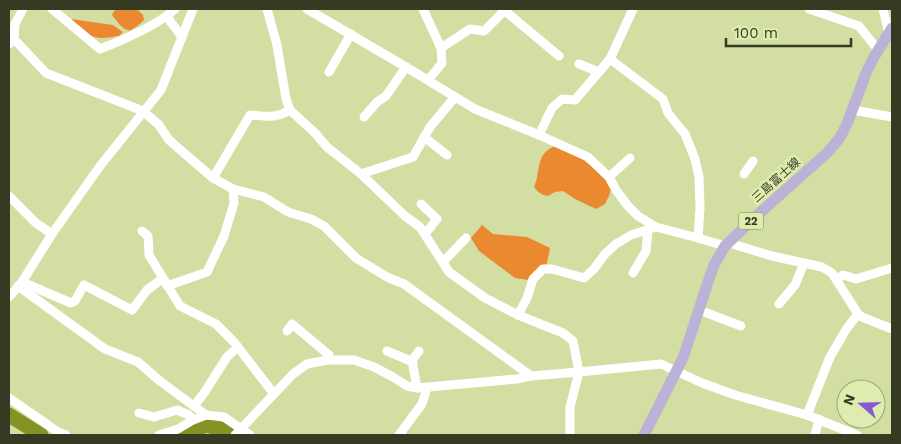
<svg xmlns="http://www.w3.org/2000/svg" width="901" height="444" viewBox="0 0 901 444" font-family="'Work Sans','Noto Sans JP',sans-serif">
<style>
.green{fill:#eb8930}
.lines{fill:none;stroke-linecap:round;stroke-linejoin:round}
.river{stroke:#849323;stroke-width:15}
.minor{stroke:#fff;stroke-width:9}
.major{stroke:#bcb1d6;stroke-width:11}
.labels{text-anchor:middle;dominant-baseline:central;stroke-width:5;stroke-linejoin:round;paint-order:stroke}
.shield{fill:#dfecaf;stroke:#686f4c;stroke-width:1}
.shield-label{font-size:11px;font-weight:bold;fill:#353a22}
.street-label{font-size:12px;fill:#353a22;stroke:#dfecaf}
</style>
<rect width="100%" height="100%" fill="#d2dea2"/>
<g class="green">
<path d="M117 9 125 10 137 9 143 15 144 20C141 23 135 28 131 30 123 32 116 20 112 15L114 11Z"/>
<path d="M71 19 113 25 123 32 119 36C92 41 91 37 71 19Z"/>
<path d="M553 147H561L578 154 587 163 595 166 606 178 611 189 609 196 605 204 596 209 575 199 563 191 555 192 548 196C541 195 538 192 534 187 541 172 535 155 553 147Z"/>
<path d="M482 225 493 234 527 237 550 248 547 263 528 280 515 278 479 251 471 238Z"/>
</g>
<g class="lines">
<g class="river">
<path d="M9 415 41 435"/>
<path d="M182 435 206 425 225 430 231 435"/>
</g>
<g class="minor">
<path d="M52 9 100 49C123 40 157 26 175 9"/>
<path d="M267 9 277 45 286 99 290 110 315 133 327 147 361 174 405 216 420 227 449 272 485 298 518 315 563 333 573 341 579 372 570 407V434"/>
<path d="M307 9 406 67 475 109 539 135 588 157 609 177 616 190 628 206 638 216 656 227 698 238 725 246"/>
<path d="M423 9 441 48"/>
<path d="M809 9 859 26 878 50"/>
<path d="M883 9 889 34"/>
<path d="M504 10 559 56"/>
<path d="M167 17 182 37"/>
<path d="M14 39 46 73 143 111 159 125 169 140 213 178 233 189 264 197 288 212 311 219 324 226 356 258 387 277 404 284 531 376"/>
<path d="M9 44 14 39 15 24 23 9"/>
<path d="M610 59 663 99 668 113 685 134 695 159 699 177 700 208 698 238"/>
<path d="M579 64 599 72"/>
<path d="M329 72 351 34"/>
<path d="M428 80 442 63 441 48 470 29 484 31 506 9"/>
<path d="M853 110 892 117"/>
<path d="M364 117 377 102 386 96 406 67"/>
<path d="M539 135 552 108 562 99 575 100 610 59 633 9"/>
<path d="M424 137 447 155"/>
<path d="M361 174 413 157 430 127 455 97"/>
<path d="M744 174 753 161"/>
<path d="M609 177 630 158"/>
<path d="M213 178 250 115C266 116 276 119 290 110"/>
<path d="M9 196 36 223 52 234"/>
<path d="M421 204 437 219 425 234"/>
<path d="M142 231 148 236 149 255 180 306 216 324 234 342 274 394"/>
<path d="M729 243 772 256 822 267 832 273 858 314 862 317 892 329"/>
<path d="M443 262 466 238"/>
<path d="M633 273 646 251 648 229"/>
<path d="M837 279 843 275 856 279 892 268"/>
<path d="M22 282 71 303 75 301 84 285 132 310 147 290 162 279"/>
<path d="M18 286 105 349 138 362 160 381 206 415"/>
<path d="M167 286 207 272 224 236 234 203 233 189"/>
<path d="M9 297 22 282 52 234 100 166 161 90 193 9"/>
<path d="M779 304 795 285 804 263"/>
<path d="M699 310 741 326"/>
<path d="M518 315 527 298 533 279 543 269H552L584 278 594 269 605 254 616 244 631 235 656 227"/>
<path d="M287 331 292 324 329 355"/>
<path d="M387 351 413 362"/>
<path d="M417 388 412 360 419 351"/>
<path d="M9 398 58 432 66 435"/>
<path d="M194 406 204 393 227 357 238 347"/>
<path d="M139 413 154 417 177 410 189 415 193 420"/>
<path d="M807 415 830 357 847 328 858 314"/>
<path d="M159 435 178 429 193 420 206 415 224 417 250 435"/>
<path d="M235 435 293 374 307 364 328 360H354L374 367 393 377 407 386 417 388 517 379 531 376 579 372 661 364 702 383 735 395 807 415 857 435"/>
<path d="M399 435 422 404 427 388"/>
<path d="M815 435 819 419"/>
</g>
<path class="major" d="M644 435 683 358 709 279 714 265 725 246 754 218 827 153 839 139 847 124 866 73 874 57 892 28"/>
</g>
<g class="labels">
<rect class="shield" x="738.5" y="212.5" width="25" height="17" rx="4"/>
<g class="shield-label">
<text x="751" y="221">22</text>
</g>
<g class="street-label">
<text transform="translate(776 180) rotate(-42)">三島富士線</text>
</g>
</g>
<rect width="901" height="444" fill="none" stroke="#353a22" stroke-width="20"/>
<g transform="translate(861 404) rotate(290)"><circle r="24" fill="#dfecaf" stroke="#9ba577"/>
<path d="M0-4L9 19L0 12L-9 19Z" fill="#875ad4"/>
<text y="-8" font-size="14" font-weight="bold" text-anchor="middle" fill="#353a22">N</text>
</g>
<path d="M726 38v8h125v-8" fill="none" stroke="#353a22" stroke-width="2.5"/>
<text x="734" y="38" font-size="15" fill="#353a22" stroke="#dfecaf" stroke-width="4" paint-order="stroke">100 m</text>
</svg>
